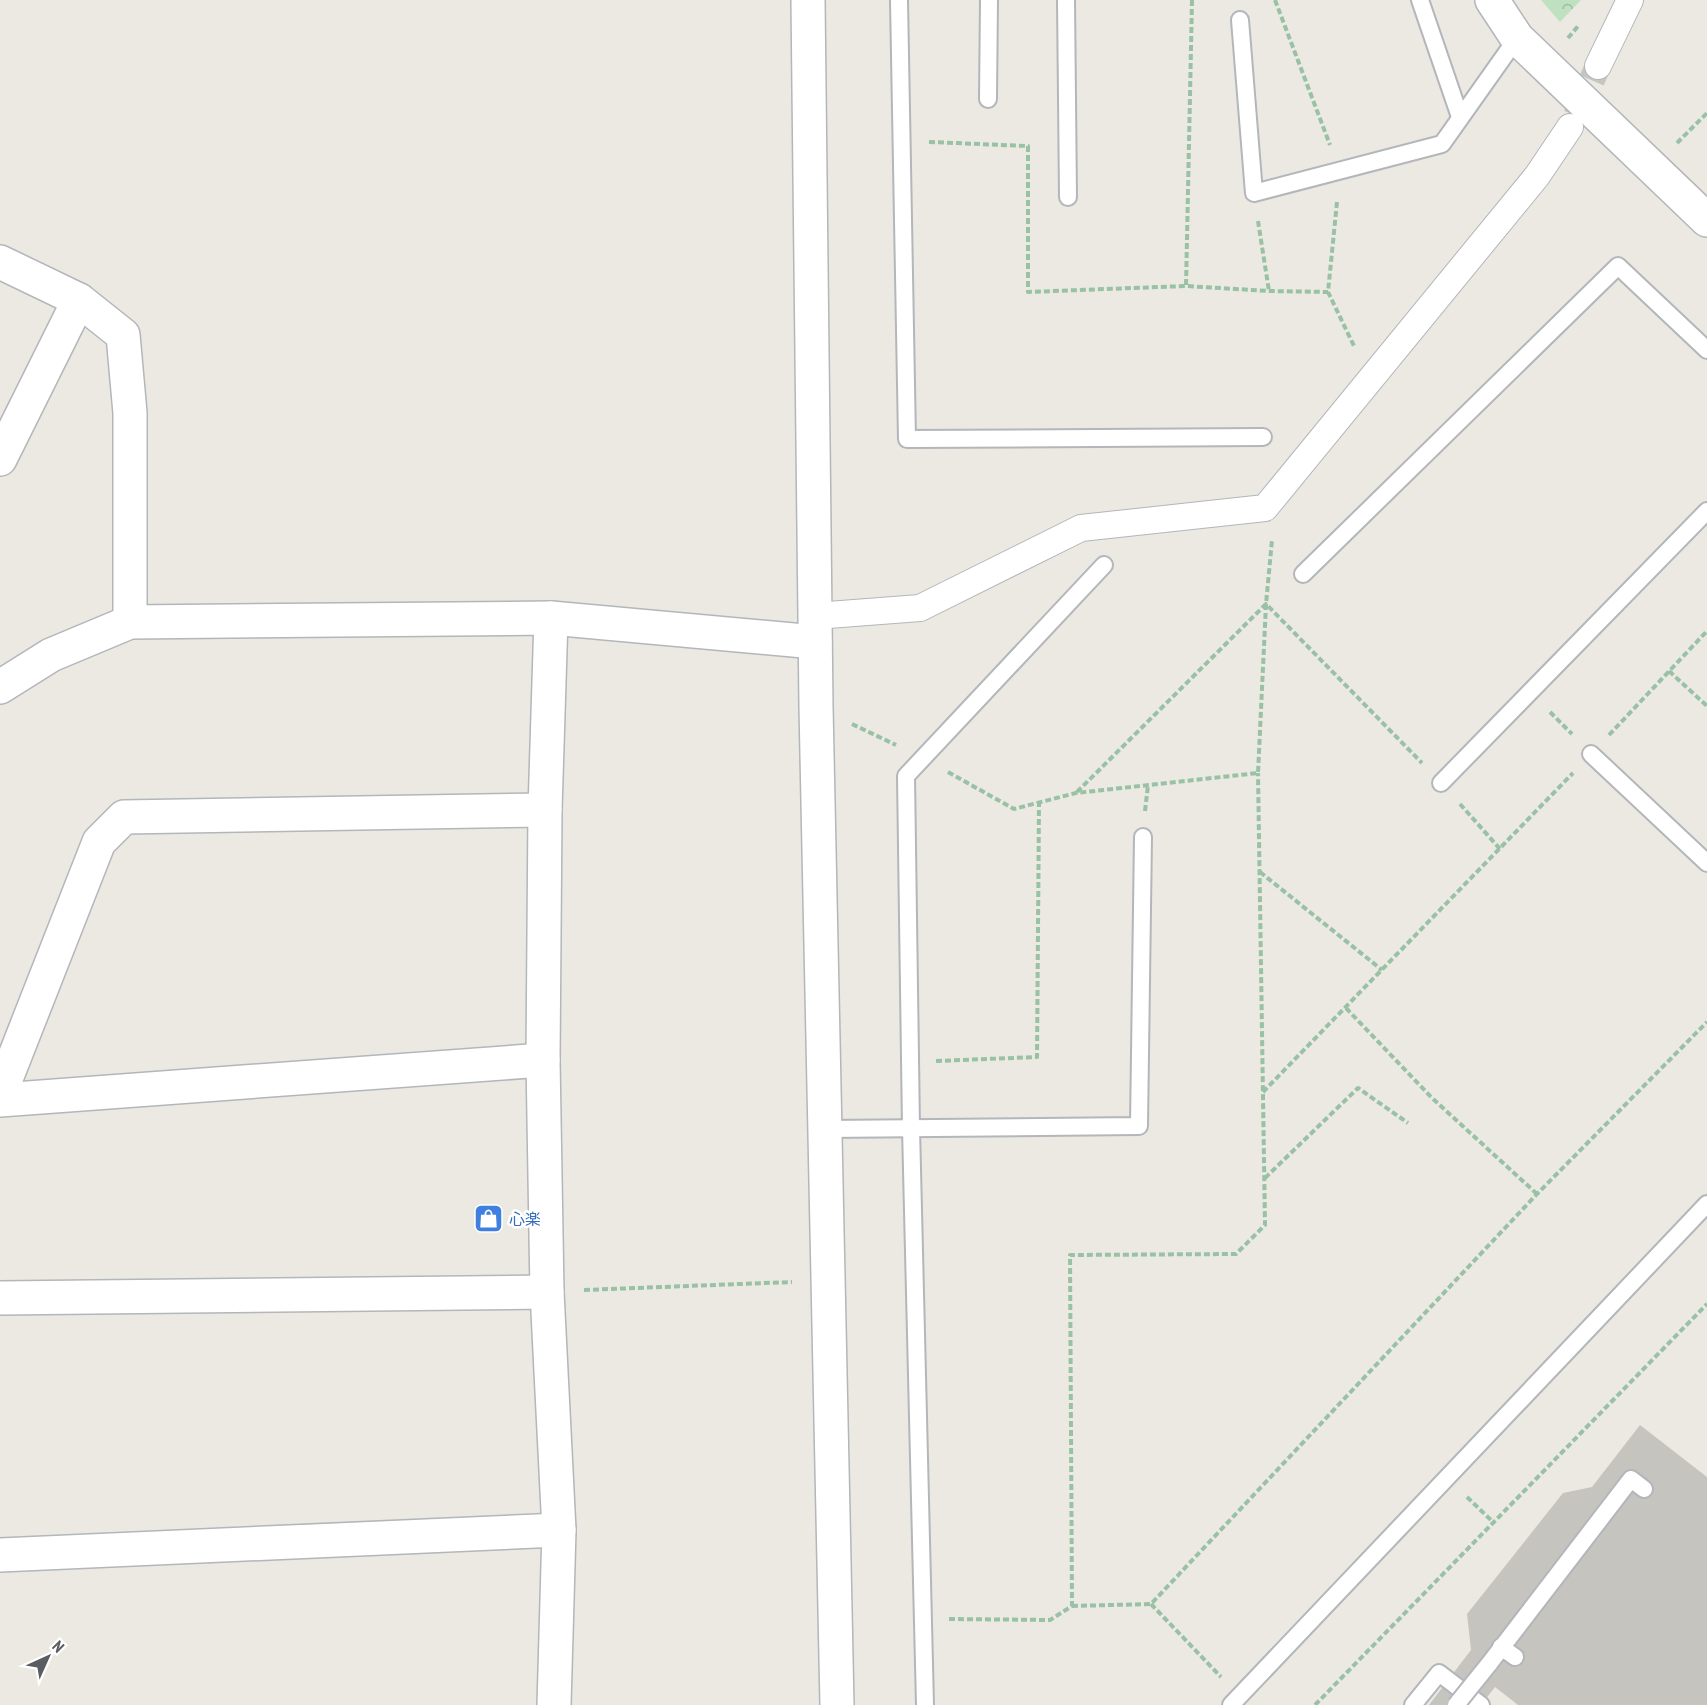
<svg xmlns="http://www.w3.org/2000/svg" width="1707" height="1705" viewBox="0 0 1707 1705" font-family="'PT Sans Narrow','Noto Sans JP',sans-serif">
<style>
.park{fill:url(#park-crowns)}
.building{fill:#c6c4be}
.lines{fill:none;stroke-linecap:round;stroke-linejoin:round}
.pedestrian-tunnel{stroke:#c6c6c1;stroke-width:26;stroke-dasharray:26 13;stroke-linecap:butt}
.service-casing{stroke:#b3b6ba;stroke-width:20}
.pedestrian-casing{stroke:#b3b6ba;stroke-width:28}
.minor-casing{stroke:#b3b6ba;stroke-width:36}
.tertiary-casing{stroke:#b3b6ba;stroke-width:36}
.path{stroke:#99c1a6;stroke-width:4;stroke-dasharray:6 3;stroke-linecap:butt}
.service{stroke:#fff;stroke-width:16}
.pedestrian{stroke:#fff;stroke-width:26}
.minor{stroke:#fff;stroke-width:33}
.tertiary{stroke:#fff;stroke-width:33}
.service-bridge-casing{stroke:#b3b6ba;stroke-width:20;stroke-linecap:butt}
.service-bridge{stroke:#fff;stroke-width:16}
.labels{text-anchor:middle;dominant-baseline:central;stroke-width:5;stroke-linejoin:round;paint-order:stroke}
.shop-label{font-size:16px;fill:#366cbe;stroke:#fff;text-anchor:start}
</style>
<defs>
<pattern id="park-crowns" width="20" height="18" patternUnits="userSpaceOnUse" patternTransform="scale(1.5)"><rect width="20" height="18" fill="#bfe1c0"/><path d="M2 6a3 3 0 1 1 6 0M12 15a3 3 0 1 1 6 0" fill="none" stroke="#9eba9f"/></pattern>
</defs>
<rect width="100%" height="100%" fill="#ebe9e1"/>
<path class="park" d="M1541 0H1581L1560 22Z"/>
<path class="building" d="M1640 1425 1707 1477V1705H1518L1495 1687 1481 1705H1429L1471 1650 1467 1614 1563 1493 1592 1487Z"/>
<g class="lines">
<path class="pedestrian-tunnel" d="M1576 116 1598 66"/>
<defs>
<g id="service">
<path d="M899 0 907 439 1263 437"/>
<path d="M1066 0 1068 197"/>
<path d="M1420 0 1460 117"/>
<path d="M1240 20 1254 193 1442 144 1517 38"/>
<path d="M988 99 989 0"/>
<path d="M1303 574 1618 266 1707 350"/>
<path d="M1591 754 1707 863"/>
<path d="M1441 783 1707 511"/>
<path d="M825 1129 1139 1126 1143 837"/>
<path d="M1501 1647 1515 1657"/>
<path d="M1489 1664 1631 1479 1644 1489"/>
<path d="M925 1705 911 1128 906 776 1104 565"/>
<path d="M1231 1705 1707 1204"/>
<path d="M1413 1705 1439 1673 1481 1705"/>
</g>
<g id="pedestrian">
<path d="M1598 66 1630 0"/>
<path d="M815 616 920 608 1081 528 1265 508 1537 176 1570 127"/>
</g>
<g id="minor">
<path d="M0 262 79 300 123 335 130 413V622"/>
<path d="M0 459 79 300"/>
<path d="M551 618 545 810 543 1060 547 1292 559 1530 554 1705"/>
<path d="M0 687 51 655 130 622 551 618 815 642"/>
<path d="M0 1094 99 842 124 817 545 810"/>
<path d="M0 1100 543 1060"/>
<path d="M0 1298 547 1292"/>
<path d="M0 1555 559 1530"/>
</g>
<g id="tertiary">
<path d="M808 0 816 707 837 1705"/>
<path d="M1492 0 1517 38 1707 220"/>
</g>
</defs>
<use href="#service" class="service-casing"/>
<use href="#pedestrian" class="pedestrian-casing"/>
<use href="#minor" class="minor-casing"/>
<use href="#tertiary" class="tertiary-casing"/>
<g class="path">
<path d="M1192 0 1186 286 1269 291 1328 292"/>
<path d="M1275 0 1330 145"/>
<path d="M1568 38 1579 25"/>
<path d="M929 142 1028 146V292L1186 286"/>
<path d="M1677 143 1707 113"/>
<path d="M1337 202 1328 292 1354 346"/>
<path d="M1258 221 1269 291"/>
<path d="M1669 671 1707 706"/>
<path d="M1550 712 1572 734"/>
<path d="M852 724 896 745"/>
<path d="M1609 735 1707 631"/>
<path d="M948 772 1014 809 1076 793 1258 773 1266 604 1272 540"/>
<path d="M1077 792 1266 604 1422 763"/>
<path d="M1460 804 1500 849"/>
<path d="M1145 811 1148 785"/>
<path d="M1260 872 1382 970"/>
<path d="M1346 1008 1432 1098 1537 1194"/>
<path d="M936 1061 1037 1057 1039 803"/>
<path d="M1263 1092 1573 773"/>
<path d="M1265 1178 1358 1088 1408 1123"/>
<path d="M584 1290 792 1282"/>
<path d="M1467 1497 1493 1522"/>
<path d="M1151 1604 1221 1677"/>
<path d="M1072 1606 1151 1604 1537 1194 1707 1022"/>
<path d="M949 1619 1050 1620 1072 1606 1070 1255 1236 1254 1265 1225 1258 773"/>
<path d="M1315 1705 1707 1304"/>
</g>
<use href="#service" class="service"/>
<use href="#pedestrian" class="pedestrian"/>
<use href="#minor" class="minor"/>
<use href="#tertiary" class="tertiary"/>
<defs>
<path id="service-bridge" d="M1456 1705 1489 1664"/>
</defs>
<use href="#service-bridge" class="service-bridge-casing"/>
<use href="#service-bridge" class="service-bridge"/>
</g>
<defs>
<symbol id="shop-square" viewBox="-11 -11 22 22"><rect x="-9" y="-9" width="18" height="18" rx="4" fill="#3f7fe0" stroke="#fff"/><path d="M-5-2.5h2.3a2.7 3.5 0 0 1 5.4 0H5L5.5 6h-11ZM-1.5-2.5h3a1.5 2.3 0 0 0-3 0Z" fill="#fff"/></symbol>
</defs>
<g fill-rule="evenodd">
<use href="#shop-square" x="472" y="1202" width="33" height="33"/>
</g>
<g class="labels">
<g class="shop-label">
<text x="509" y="1219">心楽</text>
</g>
</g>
<g transform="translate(48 1657) rotate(45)" stroke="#ffffff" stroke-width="4.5" paint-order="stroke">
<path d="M0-4.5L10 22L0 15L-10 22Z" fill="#595c60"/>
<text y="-9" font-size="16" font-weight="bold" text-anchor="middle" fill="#595c60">N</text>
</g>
</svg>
